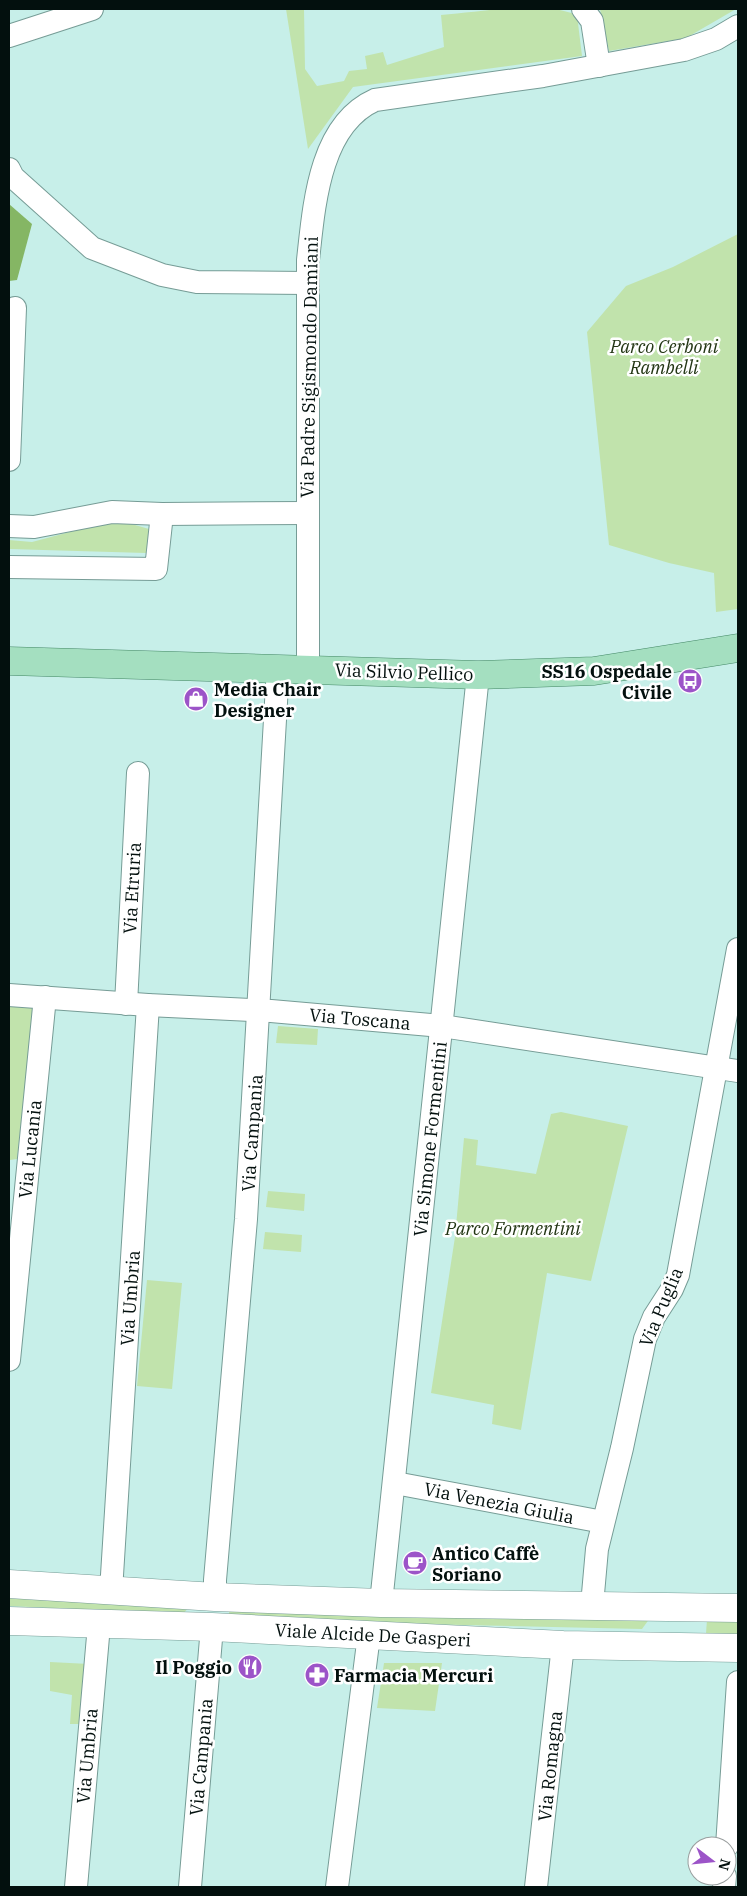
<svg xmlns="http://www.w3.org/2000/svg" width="747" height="1896" viewBox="0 0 747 1896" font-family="'IBM Plex Serif',serif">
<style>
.green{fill:#c1e3ac}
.forest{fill:#85b664}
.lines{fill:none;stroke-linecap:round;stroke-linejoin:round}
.street-casing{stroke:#769c96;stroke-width:24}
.secondary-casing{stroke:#769c96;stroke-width:29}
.primary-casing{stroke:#486;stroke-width:29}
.street{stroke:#fff;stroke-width:22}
.secondary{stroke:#fff;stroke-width:28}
.primary{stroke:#a4dfc0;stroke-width:28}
.labels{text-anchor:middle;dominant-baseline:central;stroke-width:5;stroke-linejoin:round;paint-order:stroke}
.park-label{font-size:18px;font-style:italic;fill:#223513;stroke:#fff}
.street-label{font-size:18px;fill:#03100e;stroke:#fff}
.poi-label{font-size:18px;font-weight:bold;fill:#03100e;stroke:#fff;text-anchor:start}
</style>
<rect width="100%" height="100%" fill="#c7efe9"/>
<g class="green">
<path d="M286 9H304L305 69 317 86 344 81 349 71 367 69 365 56 383 52 387 65 444 47 441 15C482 12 538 0 577 15L582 56 353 87 308 149Z"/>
<path d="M600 9H736L686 38 609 51Z"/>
<path d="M738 234V609L716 612 714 573 669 563 609 545 587 332 626 286 673 267Z"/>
<path d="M128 523 149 529 153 537 146 553 9 549V540L32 542 100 524Z"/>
<path d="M9 1005 34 1007 17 1159 10 1160 9 1173Z"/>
<path d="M278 1026 318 1029 317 1045 276 1043Z"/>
<path d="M561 1112 628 1126 591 1281 547 1273 521 1430 492 1424 494 1405 431 1393 455 1237 464 1138 478 1140 476 1165 536 1174 551 1114Z"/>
<path d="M268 1191 305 1194 304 1211 266 1207Z"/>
<path d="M265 1232 302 1235 301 1252 263 1249Z"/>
<path d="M147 1280 182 1283 172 1389 137 1386Z"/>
<path d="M9 1598 189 1607 183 1614 9 1606Z"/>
<path d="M229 1611 650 1618 642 1629 229 1620Z"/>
<path d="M707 1619H738V1635L706 1634Z"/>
<path d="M50 1662 89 1664 84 1724H70L72 1695 50 1691Z"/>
<path d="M384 1663H442L435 1711 377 1708Z"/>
</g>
<path class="forest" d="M9 204 32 224 17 280 9 281Z"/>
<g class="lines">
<defs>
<g id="street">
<path d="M583 9 592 21 599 66"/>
<path d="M9 36 92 9"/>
<path d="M9 169 13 177 92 248 162 275 197 282 307 283"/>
<path d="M9 460 15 308"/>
<path d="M9 526 34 527 112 512 162 514 307 513"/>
<path d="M9 567 156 569 162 514"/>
<path d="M308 668V260C314 206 319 125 375 100L543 76 684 50 716 39 738 26"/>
<path d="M9 995 148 1005 271 1011 442 1026 738 1071"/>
<path d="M126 1004 138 773"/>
<path d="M9 1360 45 997"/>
<path d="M395 1483 603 1522"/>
<path d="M111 1591 148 1005"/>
<path d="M215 1597V1580L246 1219 278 668"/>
<path d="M381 1603 478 675"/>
<path d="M592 1605 597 1549 622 1448 645 1339 654 1317 672 1289 678 1275 738 949"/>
<path d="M727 1846 738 1682"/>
<path d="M76 1887 99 1625"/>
<path d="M190 1887 212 1627"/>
<path d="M337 1887 369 1635"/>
<path d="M536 1887 563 1645"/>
<path d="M724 1887 725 1876"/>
</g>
<g id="secondary">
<path d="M9 1584 215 1597 381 1603 738 1608"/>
<path d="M9 1621 212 1627 563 1645 738 1648"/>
</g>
<path id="primary" d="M9 661 478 675 594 671 738 648"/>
</defs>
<use href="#street" class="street-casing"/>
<use href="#secondary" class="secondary-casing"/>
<use href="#primary" class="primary-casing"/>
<use href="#street" class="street"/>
<use href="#secondary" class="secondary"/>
<use href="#primary" class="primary"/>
</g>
<defs>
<symbol id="bus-disc" viewBox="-11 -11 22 22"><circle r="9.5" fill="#9c54c8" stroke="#fff"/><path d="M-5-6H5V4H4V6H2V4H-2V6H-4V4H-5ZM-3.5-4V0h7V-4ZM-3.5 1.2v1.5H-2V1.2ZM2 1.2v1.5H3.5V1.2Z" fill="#fff"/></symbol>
<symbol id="shop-disc" viewBox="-11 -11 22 22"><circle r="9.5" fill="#9c54c8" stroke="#fff"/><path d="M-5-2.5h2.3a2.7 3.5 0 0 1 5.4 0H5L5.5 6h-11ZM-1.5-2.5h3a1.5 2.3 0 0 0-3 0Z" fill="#fff"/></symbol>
<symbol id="cafe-disc" viewBox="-11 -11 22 22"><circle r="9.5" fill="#9c54c8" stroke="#fff"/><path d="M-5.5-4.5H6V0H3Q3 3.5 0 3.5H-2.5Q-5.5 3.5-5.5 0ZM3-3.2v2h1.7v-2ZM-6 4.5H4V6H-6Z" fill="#fff"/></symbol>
<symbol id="restaurant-disc" viewBox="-11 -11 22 22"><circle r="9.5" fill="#9c54c8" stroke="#fff"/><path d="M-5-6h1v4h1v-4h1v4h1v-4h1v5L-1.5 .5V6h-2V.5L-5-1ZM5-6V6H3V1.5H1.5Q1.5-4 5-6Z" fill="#fff"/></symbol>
<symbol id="pharmacy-disc" viewBox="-11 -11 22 22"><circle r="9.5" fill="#9c54c8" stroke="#fff"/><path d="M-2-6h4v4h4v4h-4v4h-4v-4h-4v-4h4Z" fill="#fff"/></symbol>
</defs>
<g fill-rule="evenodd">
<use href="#bus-disc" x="676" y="667" width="28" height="28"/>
<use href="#shop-disc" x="182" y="685" width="28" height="28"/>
<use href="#cafe-disc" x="401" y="1549" width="28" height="28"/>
<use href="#restaurant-disc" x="236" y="1653" width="28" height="28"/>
<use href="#pharmacy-disc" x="303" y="1661" width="28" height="28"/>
</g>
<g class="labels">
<g class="park-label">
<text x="664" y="346">Parco Cerboni<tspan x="664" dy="21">Rambelli</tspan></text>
<text x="513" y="1228">Parco Formentini</text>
</g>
<g class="street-label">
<text transform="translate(309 367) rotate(-89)">Via Padre Sigismondo Damiani</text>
<text transform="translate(404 672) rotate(2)">Via Silvio Pellico</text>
<text transform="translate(132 888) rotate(-87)">Via Etruria</text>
<text transform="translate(360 1019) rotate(5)">Via Toscana</text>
<text transform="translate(252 1133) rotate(-86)">Via Campania</text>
<text transform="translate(430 1139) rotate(-84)">Via Simone Formentini</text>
<text transform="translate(30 1149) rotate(-84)">Via Lucania</text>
<text transform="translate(130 1298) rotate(-86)">Via Umbria</text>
<text transform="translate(661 1307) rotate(-67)">Via Puglia</text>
<text transform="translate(499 1503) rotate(11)">Via Venezia Giulia</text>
<text transform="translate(373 1635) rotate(3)">Viale Alcide De Gasperi</text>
<text transform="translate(87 1756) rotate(-85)">Via Umbria</text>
<text transform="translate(201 1757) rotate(-85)">Via Campania</text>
<text transform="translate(550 1766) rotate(-84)">Via Romagna</text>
</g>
<g class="poi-label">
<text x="672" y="671" text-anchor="end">SS16 Ospedale<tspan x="672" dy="21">Civile</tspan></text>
<text x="214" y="689">Media Chair<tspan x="214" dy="21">Designer</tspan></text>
<text x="432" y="1553">Antico Caffè<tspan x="432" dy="21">Soriano</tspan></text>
<text x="232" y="1667" text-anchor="end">Il Poggio</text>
<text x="334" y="1675">Farmacia Mercuri</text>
</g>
</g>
<rect width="747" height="1896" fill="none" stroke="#03100e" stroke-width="20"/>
<g transform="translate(712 1861) rotate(106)"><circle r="24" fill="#ffffff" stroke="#9a9f9f"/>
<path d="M0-4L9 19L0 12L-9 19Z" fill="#9c54c8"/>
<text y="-8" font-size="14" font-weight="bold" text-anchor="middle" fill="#03100e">N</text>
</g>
</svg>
